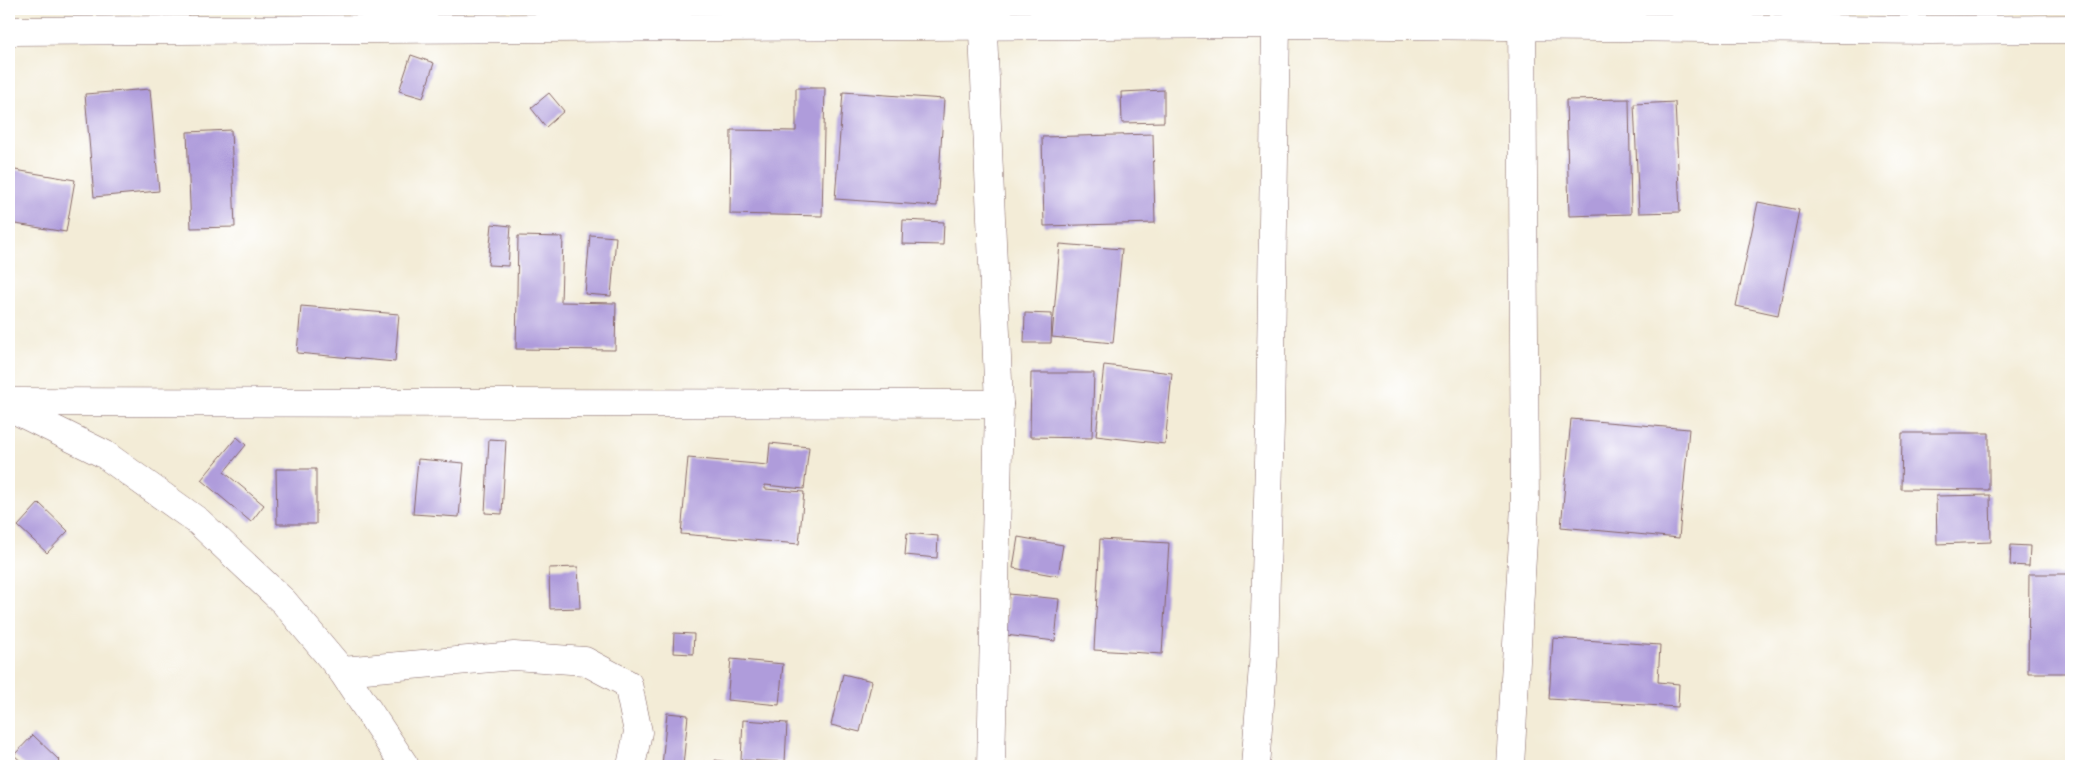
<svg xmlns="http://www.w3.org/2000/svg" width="2080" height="775" viewBox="0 0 2080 775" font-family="'Patrick Hand',sans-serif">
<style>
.building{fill:#af9cdb}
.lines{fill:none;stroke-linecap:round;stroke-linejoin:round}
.street-casing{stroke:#856767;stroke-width:29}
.street{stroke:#fff;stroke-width:28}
</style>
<rect width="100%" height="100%" fill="#fff"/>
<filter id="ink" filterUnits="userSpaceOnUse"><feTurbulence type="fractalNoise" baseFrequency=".02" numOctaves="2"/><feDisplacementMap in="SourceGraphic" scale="10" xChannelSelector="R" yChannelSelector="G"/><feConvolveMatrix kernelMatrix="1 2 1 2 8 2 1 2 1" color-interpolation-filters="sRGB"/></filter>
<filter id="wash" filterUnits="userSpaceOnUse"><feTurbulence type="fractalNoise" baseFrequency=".0096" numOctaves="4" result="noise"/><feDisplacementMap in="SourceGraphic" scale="20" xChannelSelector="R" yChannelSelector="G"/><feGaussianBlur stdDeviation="1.12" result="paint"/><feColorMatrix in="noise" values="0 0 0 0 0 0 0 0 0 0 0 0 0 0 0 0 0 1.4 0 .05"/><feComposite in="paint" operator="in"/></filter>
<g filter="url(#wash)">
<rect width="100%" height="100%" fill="#f3ecd7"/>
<g id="blocks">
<g class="building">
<path d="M411 55 434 63 423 98 399 91Z"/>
<path d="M796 88H825L822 216 730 214 731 130 796 131Z"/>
<path d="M150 89 159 191 94 197 85 94Z"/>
<path d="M1164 90V122L1122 123 1121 92Z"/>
<path d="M843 92 944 99 937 206 835 199Z"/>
<path d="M549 93 564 111 546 127 531 108Z"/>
<path d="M1629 99 1631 214 1569 216 1566 100Z"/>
<path d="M1675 102 1680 212 1639 213 1634 104Z"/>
<path d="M231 130 235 227 191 228 187 132Z"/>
<path d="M1153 134 1155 223 1044 226 1042 137Z"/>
<path d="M9 169 75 180 66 232 9 223Z"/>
<path d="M1758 202 1799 210 1778 315 1736 306Z"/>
<path d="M903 220 944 222 943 245 902 244Z"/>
<path d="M492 224 511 226 508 266 488 265Z"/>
<path d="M590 235 616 237 611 296 585 294Z"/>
<path d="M518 236 563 237 561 302 616 303 615 350 516 349Z"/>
<path d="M1060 244 1122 249 1113 343 1052 337Z"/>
<path d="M301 306 399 314 395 362 297 353Z"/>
<path d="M1025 313 1052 314 1051 343H1024Z"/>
<path d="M1104 365 1172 373 1165 444 1096 436Z"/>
<path d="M1031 373H1094L1092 438 1030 437Z"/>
<path d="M1571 419 1689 429 1679 538 1561 527Z"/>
<path d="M1902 433H1989V490L1901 489Z"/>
<path d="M237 437 246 445 224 472 264 505 251 522 201 480Z"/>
<path d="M489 439 506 440 502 514 485 513Z"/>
<path d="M770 443 809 447 804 489 765 485V489L804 492 799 544 681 534 688 458 768 465Z"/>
<path d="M418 459 464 463 459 517 413 514Z"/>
<path d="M276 469H316V524H277Z"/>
<path d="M1990 495 1991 542 1937 544 1936 496Z"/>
<path d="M39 503 68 531 47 553 18 526Z"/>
<path d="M907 533 938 536 937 558 905 555Z"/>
<path d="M1018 537 1063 545 1058 576 1013 568Z"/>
<path d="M1100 539 1169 543 1162 654 1094 650Z"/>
<path d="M2011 545 2030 546 2029 566 2010 565Z"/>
<path d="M578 567 580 608 550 609 549 568Z"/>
<path d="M2029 574H2071V673H2028Z"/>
<path d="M1009 594 1059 599 1055 641 1005 635Z"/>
<path d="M674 633 694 634 693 654 673 653Z"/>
<path d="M1553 638 1660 645 1658 682 1679 684 1678 707 1549 699Z"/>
<path d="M731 659 783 664 779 705 727 700Z"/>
<path d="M843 674 872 681 860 732 831 725Z"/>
<path d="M667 713 688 715 683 766H662Z"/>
<path d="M743 720 787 723 785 762 741 760Z"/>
<path d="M33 735 60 761 55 766H26L14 755Z"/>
<path d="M715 760 748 765V766H714Z"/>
</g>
</g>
</g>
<g filter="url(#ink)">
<use href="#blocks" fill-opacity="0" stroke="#856767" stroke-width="1"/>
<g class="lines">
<defs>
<g id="street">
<path d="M982 9 999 404 991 766"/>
<path d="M9 31 1276 24 1929 30 2071 29"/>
<path d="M9 402 999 404"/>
<path d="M9 407 104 454 199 522 284 602 342 671 405 766"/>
<path d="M342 671 514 656 585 661 628 684 638 732 631 766"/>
<path d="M1255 766 1264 654 1270 423 1276 24 1274 9"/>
<path d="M1510 766 1525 505 1522 9"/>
</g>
</defs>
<use href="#street" class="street-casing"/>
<use href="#street" class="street"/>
</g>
</g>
<rect width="2080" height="775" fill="none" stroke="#fff" stroke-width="30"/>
</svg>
